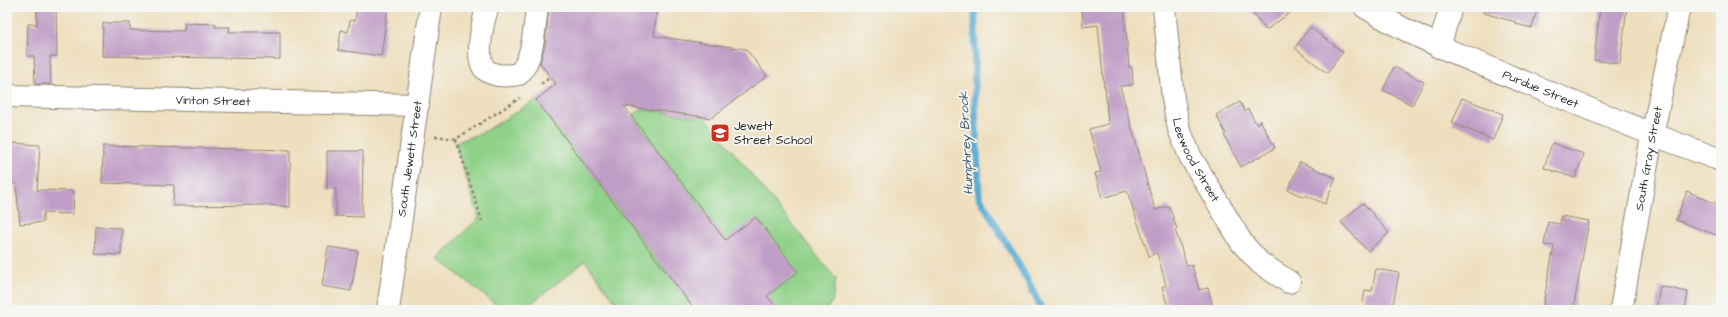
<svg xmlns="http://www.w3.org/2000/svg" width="1728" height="317" viewBox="0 0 1728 317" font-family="'Architects Daughter',sans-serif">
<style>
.green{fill:#8fd188;stroke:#5d7e5a}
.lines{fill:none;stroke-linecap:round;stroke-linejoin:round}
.stream{stroke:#57abd3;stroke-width:7}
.building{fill:#c09dc6}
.minor-casing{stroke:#8c8574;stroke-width:24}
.path{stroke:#8c8574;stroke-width:2.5;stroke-dasharray:3 3;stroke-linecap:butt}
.minor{stroke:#fff;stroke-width:22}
.labels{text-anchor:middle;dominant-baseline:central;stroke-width:3.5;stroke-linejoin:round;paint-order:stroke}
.street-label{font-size:12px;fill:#2b2b2b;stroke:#f6f6f2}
.poi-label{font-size:12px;fill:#2b2b2b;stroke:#f6f6f2;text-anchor:start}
.water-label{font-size:13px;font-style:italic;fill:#3a5866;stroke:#f6f6f2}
</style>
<rect width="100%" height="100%" fill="#f6f6f2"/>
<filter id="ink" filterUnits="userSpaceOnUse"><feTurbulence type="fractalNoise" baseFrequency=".025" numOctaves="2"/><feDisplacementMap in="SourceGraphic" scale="8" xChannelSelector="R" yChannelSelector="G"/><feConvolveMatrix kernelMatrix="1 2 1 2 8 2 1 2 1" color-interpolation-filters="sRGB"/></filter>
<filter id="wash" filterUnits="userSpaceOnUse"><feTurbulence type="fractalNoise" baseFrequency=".012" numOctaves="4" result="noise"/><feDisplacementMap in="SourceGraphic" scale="16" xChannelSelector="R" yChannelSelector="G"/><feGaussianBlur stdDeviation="0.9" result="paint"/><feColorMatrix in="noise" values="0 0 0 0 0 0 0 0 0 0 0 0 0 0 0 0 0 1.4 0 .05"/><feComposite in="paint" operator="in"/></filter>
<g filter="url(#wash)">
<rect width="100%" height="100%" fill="#eedfbe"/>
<g class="green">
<path d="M536 100 695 310H622L585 261 523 310H503L437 258 479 218 455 143 485 131Z"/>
<path d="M642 109 706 118 836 279 832 302 826 310H778L632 116Z"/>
</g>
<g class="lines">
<path class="stream" d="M975 7V104L979 196 1029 283 1042 310"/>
</g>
<g id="blocks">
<g class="building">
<path d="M37 7H56L57 56H50L51 84H35L34 56H27L28 24H37Z"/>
<path d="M357 7H388L381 56 338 50 341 30 348 32 350 20 355 21Z"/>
<path d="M549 7H634L657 10 654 36 746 49 767 76 711 118 624 106 725 240 756 217 798 272 767 296 778 310H695L536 100 556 84 540 63 545 44Z"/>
<path d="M1082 7H1124L1129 67H1132L1133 85 1120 86 1155 210 1169 206 1177 229 1175 230 1187 266 1192 265 1199 290 1208 288 1214 310H1169L1162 287 1166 285 1157 253 1149 256 1127 191 1102 198 1095 173 1101 172 1089 129 1108 124 1105 87H1104L1098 25 1083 27Z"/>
<path d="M1248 7H1298L1266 30Z"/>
<path d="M1484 7H1538L1532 28 1516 24V22L1483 13Z"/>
<path d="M1600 7H1627L1620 64 1594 60Z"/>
<path d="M103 23H130V30L184 31 185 23 216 24 215 27H230L229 32H280V59L102 56Z"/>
<path d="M1310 27 1343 52 1327 73 1295 48Z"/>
<path d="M1394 67 1424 82 1412 105 1383 90Z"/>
<path d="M1462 98 1503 114 1493 140 1452 123Z"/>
<path d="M1240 102 1245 111 1248 109 1257 125 1260 120 1275 148 1241 167 1224 135 1226 134 1216 115Z"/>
<path d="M11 143 40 145 37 190 74 191 73 214 43 213V222L20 224 16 184H9Z"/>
<path d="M1552 143 1584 154 1575 178 1544 168Z"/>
<path d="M103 146 290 150V207L269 205 173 206 174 185 102 183Z"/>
<path d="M327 151H363L362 217 336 216V189H327Z"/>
<path d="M1300 162 1336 178 1325 204 1305 195 1304 197 1288 190Z"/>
<path d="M1687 191 1721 206V222L1716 235 1676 220Z"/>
<path d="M1363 203 1389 233 1368 251 1341 222Z"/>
<path d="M1561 216 1589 221 1573 310H1542L1554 246 1544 245 1548 222 1560 224Z"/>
<path d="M96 227 122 228 121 255 95 254Z"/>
<path d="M328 247 358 251 351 291 322 286Z"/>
<path d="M1376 269 1399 273 1392 310H1365V309L1362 308 1365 290 1372 291Z"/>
<path d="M1660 286 1688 292 1685 310H1656Z"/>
</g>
</g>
</g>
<g filter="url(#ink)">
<use href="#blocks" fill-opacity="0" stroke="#8c8574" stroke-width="1"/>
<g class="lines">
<defs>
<g id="minor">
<path d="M488 7C483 19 475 57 484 68 492 77 508 76 519 74 534 57 534 29 537 7"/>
<path id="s1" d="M1164 7 1173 99 1179 129 1190 156 1242 243 1260 263 1289 282"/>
<path id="s2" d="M1365 7C1415 38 1470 60 1524 82 1589 109 1654 136 1721 160"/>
<path d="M1439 47 1451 7"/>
<path id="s3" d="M7 96 418 105"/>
<path id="s4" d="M388 310 431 7"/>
<path id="s5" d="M1621 310 1652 136 1679 7"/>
</g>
</defs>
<use href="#minor" class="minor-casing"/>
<g class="path">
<path d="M541 84 551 77"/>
<path d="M435 136 456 139 520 98"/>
<path d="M456 139 482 221"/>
</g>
<use href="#minor" class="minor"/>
</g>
</g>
<defs>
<symbol id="school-square" viewBox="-11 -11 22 22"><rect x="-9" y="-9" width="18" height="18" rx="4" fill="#c8321e" stroke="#f6f6f2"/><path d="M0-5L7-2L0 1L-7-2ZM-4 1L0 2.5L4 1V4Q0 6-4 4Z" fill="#fff"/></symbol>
</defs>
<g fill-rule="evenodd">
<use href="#school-square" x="709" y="122" width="22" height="22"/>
</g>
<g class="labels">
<g class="street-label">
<text stroke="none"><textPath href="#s2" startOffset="194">Purdue Street</textPath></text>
<text stroke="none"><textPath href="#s3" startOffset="206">Vinton Street</textPath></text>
<text stroke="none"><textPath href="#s5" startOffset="154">South Gray Street</textPath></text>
<text stroke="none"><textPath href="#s4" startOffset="153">South Jewett Street</textPath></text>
<text stroke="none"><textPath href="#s1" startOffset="158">Leewood Street</textPath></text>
</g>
<g class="poi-label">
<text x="734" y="126">Jewett<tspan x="734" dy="14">Street School</tspan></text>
</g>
<g class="water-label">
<text transform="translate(966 143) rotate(-93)">Humphrey Brook</text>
</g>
</g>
<rect width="1728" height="317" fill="none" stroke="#f6f6f2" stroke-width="24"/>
</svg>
